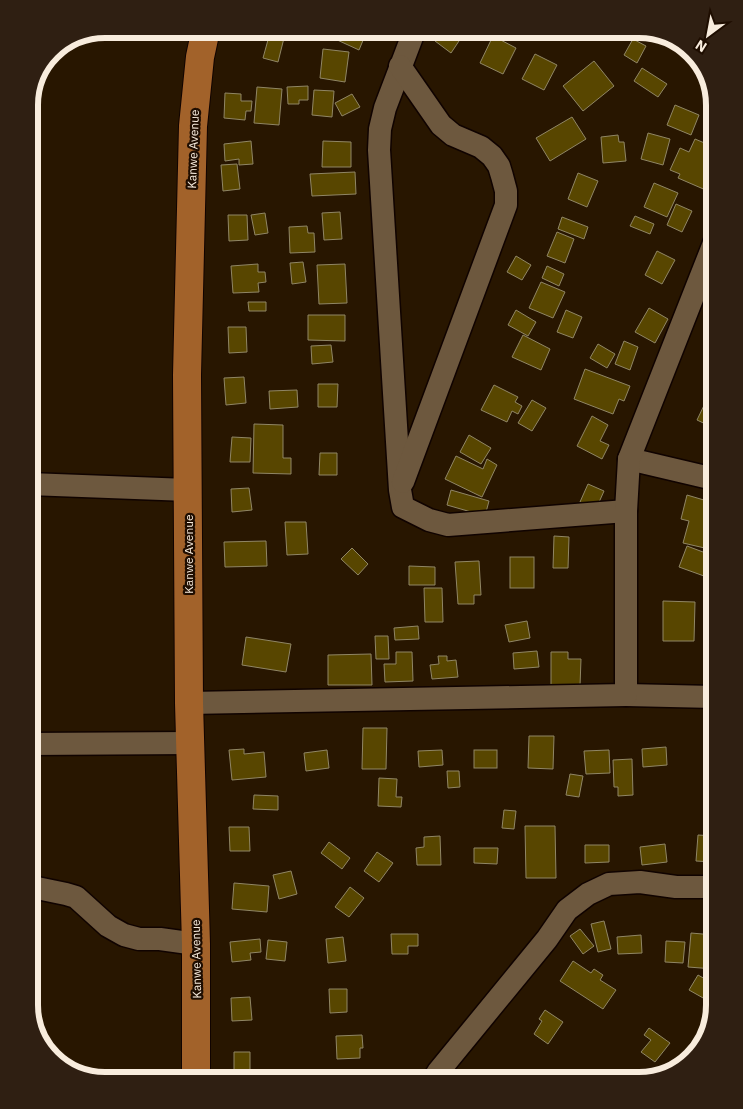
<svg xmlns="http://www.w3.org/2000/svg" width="743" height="1109" viewBox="0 0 743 1109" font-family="'IBM Plex Sans',sans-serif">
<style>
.building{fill:#584600;stroke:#908665}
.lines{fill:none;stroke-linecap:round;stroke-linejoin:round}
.minor-casing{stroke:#100300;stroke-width:25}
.major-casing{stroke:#100300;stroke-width:30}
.minor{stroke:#6d583e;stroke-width:22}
.major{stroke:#a2622a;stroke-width:28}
.labels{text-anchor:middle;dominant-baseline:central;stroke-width:4.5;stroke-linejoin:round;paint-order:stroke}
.street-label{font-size:12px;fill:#f8ecdd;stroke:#1e0d00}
.rim{fill:none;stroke:#f8ecdd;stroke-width:6}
</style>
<rect width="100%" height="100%" fill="#281600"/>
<g class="building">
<path d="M271 29 286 30 278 62 263 58Z"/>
<path d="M324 29H343L364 38 359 50 322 33Z"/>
<path d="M443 29H447L461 38 451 53 435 41Z"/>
<path d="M489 29H530L528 39Z"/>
<path d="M555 29H566L563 34Z"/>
<path d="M493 36 516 48 503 74 480 63Z"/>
<path d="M667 36 677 39 690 52 665 40Z"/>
<path d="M633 39 646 46 637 63 624 55Z"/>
<path d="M323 49 349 52 345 82 320 78Z"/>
<path d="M535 54 557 65 544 90 522 79Z"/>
<path d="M594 61 614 86 583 111 563 86Z"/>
<path d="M642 68 667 84 658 97 634 81Z"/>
<path d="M308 86V100H299V104H288L287 87Z"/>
<path d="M257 87 282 89 279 125 254 123Z"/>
<path d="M314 90 334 91 332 117 312 115Z"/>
<path d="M225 93 241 94V101H252L251 111H246L245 120 224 118Z"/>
<path d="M352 94 360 107 342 116 335 103Z"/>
<path d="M675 105 699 115 691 135 667 125Z"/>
<path d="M714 107V122L708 119Z"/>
<path d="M572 117 586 139 550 161 536 138Z"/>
<path d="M648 133 670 139 663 165 641 159Z"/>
<path d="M618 135 619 142H624L626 161 603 163 601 137Z"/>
<path d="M695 139 714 147V178L708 191 678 178 680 174 670 170 680 148 689 152Z"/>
<path d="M251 141 253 164 239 165V159L225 161 224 144Z"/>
<path d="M323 141 351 142V167H322Z"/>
<path d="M237 164 240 189 223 191 221 165Z"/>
<path d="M355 172 356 194 312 196 310 174Z"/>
<path d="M578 173 598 181 587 207 568 199Z"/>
<path d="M654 183 678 193 667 217 644 207Z"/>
<path d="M676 204 692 211 682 232 667 225Z"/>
<path d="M340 212 342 239 324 240 322 213Z"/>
<path d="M265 213 268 233 255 235 251 215Z"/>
<path d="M228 215H247L248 240 229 241Z"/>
<path d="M635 216 654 224 650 234 630 226Z"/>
<path d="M562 217 588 227 584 239 558 229Z"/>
<path d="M307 226 308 233H314L315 252 290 253 289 227Z"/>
<path d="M557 232 574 239 565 263 547 256Z"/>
<path d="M657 251 675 260 662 284 645 275Z"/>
<path d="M516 256 531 265 522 280 507 272Z"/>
<path d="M303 262 306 282 292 284 290 263Z"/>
<path d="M258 264V272H265L266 282 258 283 259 292 233 293 231 266Z"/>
<path d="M345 264 347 303 319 304 317 265Z"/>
<path d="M547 266 564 274 559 286 542 278Z"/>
<path d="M541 282 565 292 553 318 529 308Z"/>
<path d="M248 302H266V311H249Z"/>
<path d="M649 308 668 319 655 343 635 332Z"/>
<path d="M516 310 536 322 528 336 508 325Z"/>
<path d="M566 310 582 317 573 338 557 332Z"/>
<path d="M308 315H345V341L308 340Z"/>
<path d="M228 327H246L247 352 229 353Z"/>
<path d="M523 335 550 349 541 370 512 357Z"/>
<path d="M624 341 638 347 630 370 615 364Z"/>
<path d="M598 344 615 354 607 368 590 358Z"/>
<path d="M331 345 333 362 312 364 311 346Z"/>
<path d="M585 369 630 386 624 401 619 399 613 414 574 399Z"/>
<path d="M244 377 246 403 226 405 224 378Z"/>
<path d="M318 384H338L337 407H318Z"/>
<path d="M494 385 518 397 515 402 522 406 518 414 512 411 507 422 481 410Z"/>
<path d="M297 390 298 407 270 409 269 391Z"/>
<path d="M709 395 714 397V428L697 420Z"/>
<path d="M532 400 546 408 532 431 518 423Z"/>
<path d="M592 416 608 425 600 441 609 445 602 459 577 446Z"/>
<path d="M254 424 283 425V458H291V474L253 473Z"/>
<path d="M469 435 491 448 481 464 460 452Z"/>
<path d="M232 437 251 438 250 462H230Z"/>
<path d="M320 453H337V475H319Z"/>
<path d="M456 456 483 469 487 459 497 465 482 497 445 479Z"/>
<path d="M588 484 604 491 596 509 580 502Z"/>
<path d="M249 488 252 510 232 512 231 489Z"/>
<path d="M451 490 489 501 485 516 447 505Z"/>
<path d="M687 495 714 503V530L709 549 683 543 689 521 681 519Z"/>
<path d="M285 522H306L308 554 287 555Z"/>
<path d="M554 536 569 537 568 568H553Z"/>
<path d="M266 541 267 566 225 567 224 542Z"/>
<path d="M687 546 711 555 704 576 679 567Z"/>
<path d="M352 548 368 564 358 575 341 559Z"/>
<rect x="510" y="557" width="24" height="31"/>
<path d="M479 561 481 595H474V604H458L455 562Z"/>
<path d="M409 566 435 567V585H409Z"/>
<path d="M424 588H442L443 622H425Z"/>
<path d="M663 601 695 602 694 641H663Z"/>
<path d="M709 609 714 610V637H707Z"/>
<path d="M527 621 530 638 509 642 505 625Z"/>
<path d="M418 626 419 639 395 640 394 628Z"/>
<path d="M375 636H388L389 659H376Z"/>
<path d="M246 637 291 644 286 672 242 665Z"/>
<path d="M537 651 539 667 514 669 513 653Z"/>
<path d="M396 652H412L413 681 385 682 384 664H396Z"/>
<path d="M551 652H568V659H581L580 686 551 688Z"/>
<path d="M371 654 372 685H328V655Z"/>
<path d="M438 656H447V661L456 660 458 677 432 679 430 665 439 664Z"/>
<path d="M363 728H387L386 769H362Z"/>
<path d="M529 736H554L553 769 528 768Z"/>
<path d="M666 747 667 765 643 767 642 749Z"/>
<path d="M244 749V754L264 752 266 777 232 780 229 750Z"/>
<path d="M327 750 329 768 306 771 304 753Z"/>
<path d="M442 750 443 765 419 767 418 751Z"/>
<rect x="474" y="750" width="23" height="18"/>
<path d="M609 750 610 773 586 774 584 751Z"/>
<path d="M708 751H714V766H709Z"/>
<path d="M632 759 633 795 618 796V787H614L613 760Z"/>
<path d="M447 771H459L460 787 448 788Z"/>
<path d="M570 774 583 776 579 797 566 795Z"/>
<path d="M379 778 397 779 396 797H402L401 807 378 806Z"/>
<path d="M254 795 278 796V810L253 809Z"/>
<path d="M504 810 516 811 514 829 502 828Z"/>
<path d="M525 826H555L556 878H526Z"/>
<path d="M229 827H249L250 851H230Z"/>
<path d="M698 835 714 836V862L696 861Z"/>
<path d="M440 836 441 865H417L416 848 424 847V837Z"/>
<path d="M329 842 350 858 342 869 321 853Z"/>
<path d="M665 844 667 862 642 865 640 847Z"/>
<path d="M585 845H609V862L585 863Z"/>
<path d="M474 848H498L497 864 474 863Z"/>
<path d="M377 852 393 863 379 882 364 871Z"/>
<path d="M291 871 297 894 279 899 273 875Z"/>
<path d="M234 883 269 886 267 912 232 909Z"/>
<path d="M350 887 364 898 349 917 335 907Z"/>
<path d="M714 917V929L708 930 706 918Z"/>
<path d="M604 921 611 949 598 952 591 924Z"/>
<path d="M580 929 594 946 583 954 570 936Z"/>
<path d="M691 933 714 935V969L688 967Z"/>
<path d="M391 934H418V946H408V954H392Z"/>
<path d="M641 935 642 953 618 954 617 937Z"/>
<path d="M343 937 346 961 328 963 326 939Z"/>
<path d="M260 939 261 952 250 953 251 960 232 962 230 942Z"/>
<path d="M268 940 287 942 285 961 266 959Z"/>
<path d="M666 941 685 942 683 963 665 962Z"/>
<path d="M573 961 591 973 594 969 603 975 600 980 616 990 603 1009 560 981Z"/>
<path d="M698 975 714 984V999L712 1003 689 990Z"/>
<path d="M329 989H347V1012L330 1013Z"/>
<path d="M250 997 252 1020 232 1021 231 998Z"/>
<path d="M545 1010 563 1022 548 1044 534 1034 542 1021 539 1019Z"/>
<path d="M649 1028 670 1043 655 1062 641 1052 651 1040 644 1035Z"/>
<path d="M362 1035 363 1048H360V1058L337 1059 336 1036Z"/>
<path d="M234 1052H250V1077L234 1078Z"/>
<path d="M620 1075 627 1080H617Z"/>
</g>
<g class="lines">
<defs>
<g id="minor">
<path d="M415 29 385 108 380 129 379 150 400 490 403 507 429 520 448 525 626 511"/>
<path d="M400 66 441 125 453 135 481 147 492 156 499 166 502 176 506 191V205L403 482"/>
<path d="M629 459 714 479"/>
<path d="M29 484 188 490"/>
<path d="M626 695 714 697"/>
<path d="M189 703 626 695V511L629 459 714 243"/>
<path d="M29 744 191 743"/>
<path d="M29 888H37L66 894 76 897 108 926 124 935 139 939H160L196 944"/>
<path d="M433 1080 438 1072 547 939 567 910 588 894 609 884 640 882 676 887H714"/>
</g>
<path id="major" d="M196 1080V944L189 703 187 375 193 126 200 57 206 29"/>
</defs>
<use href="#minor" class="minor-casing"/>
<use href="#major" class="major-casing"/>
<use href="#minor" class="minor"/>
<use href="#major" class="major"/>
</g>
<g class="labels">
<g class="street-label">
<text transform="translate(193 149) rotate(-88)">Kanwe Avenue</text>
<text transform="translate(188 554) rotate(-90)">Kanwe Avenue</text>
<text transform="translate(196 959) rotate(-91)">Kanwe Avenue</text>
</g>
</g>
<path d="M0 0H743V1109H0ZM105 38H639A67 67 0 0 1 706 105V1005A67 67 0 0 1 639 1072H105A67 67 0 0 1 38 1005V105A67 67 0 0 1 105 38Z" fill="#2f1f12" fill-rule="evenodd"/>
<path class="rim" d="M105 38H639A67 67 0 0 1 706 105V1005A67 67 0 0 1 639 1072H105A67 67 0 0 1 38 1005V105A67 67 0 0 1 105 38Z"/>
<g transform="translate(708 35) rotate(212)" stroke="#1e0d00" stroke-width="4" paint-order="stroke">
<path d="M0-4L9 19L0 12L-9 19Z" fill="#f8ecdd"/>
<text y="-8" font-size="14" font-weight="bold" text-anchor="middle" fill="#f8ecdd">N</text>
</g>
</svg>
